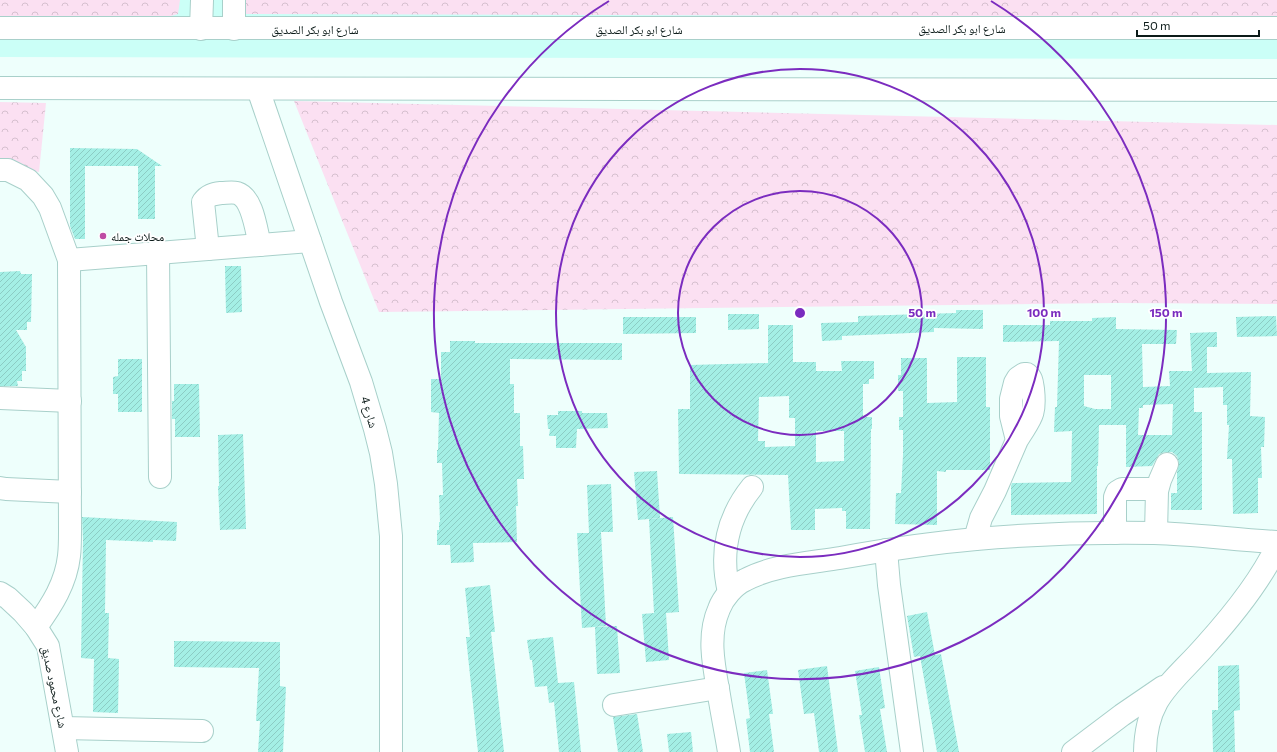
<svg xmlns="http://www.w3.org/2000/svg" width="1277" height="752" viewBox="0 0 1277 752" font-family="Commissioner,'Noto Naskh Arabic',sans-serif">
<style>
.built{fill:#cbfff7}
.forest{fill:url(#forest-crowns)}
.building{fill:url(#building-hatch);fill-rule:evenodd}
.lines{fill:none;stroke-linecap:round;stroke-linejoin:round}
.minor-casing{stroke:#a8d0ca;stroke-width:24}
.major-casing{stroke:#a8d0ca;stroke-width:24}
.minor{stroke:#fff;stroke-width:22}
.major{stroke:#fff;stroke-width:22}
.ring{fill:none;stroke:#7b2cbf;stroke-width:2}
.poi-dot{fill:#bf4ba4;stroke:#fff;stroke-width:1.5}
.labels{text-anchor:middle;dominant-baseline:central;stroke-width:3.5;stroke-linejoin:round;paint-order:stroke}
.street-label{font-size:12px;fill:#0c1b19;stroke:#fff}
.poi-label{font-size:12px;fill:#0c1b19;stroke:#fff;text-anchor:start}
.centre{fill:#7b2cbf;stroke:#fff;stroke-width:2}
.ring-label{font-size:12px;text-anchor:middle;font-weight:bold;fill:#7b2cbf;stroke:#fff;stroke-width:3.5;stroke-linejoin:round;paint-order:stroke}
</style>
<defs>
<pattern id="forest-crowns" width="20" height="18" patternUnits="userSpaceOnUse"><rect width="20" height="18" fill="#fbe0f2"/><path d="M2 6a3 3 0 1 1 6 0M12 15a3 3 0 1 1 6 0" fill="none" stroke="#d6c0cf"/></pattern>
<pattern id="building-hatch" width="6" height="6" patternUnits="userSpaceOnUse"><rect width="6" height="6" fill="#a4efe5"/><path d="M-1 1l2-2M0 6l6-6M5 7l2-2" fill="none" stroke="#8cccc4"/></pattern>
</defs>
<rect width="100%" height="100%" fill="#eefffc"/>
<path class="built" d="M0 0H1277V59L0 57Z"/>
<g class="forest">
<path d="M0 0H180L178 14 161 19H0Z"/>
<path d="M246 0H1277V17L246 14Z"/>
<path d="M294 101 1277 125V304L1114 303 379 312Z"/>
<path d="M0 102 46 103 39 172 0 165Z"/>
</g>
<g class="building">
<path d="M70 148 137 149 162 166H155V219H138V166H85V239H75L70 226Z"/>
<path d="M225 266H241L242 312 226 313Z"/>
<path d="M20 271 21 274H32L31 322H27V330H16L26 347V371H22V381H17L18 386H0V272Z"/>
<path d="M956 310H983V329L934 328V332L842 336V340L822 341 821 323 858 322V316L956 313Z"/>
<path d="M728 314H759V329L728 330Z"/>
<path d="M1276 316 1277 336 1237 337 1236 317Z"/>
<path d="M623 317H696V333L623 334Z"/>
<path d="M1116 317V329L1177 330 1176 344H1142L1143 387 1170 386 1169 371H1192L1190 333 1217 332V347H1207V373L1251 372 1250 416 1265 417 1264 447H1261L1262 478H1258V513L1233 514 1232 459H1227L1229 425H1227V405H1223V387L1194 388V412H1202V510H1171V493H1177V472L1179 463 1177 456 1172 452H1165L1159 454 1152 466 1126 467V425H1099L1098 466H1097V514L1011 515V486L1012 483 1071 482 1072 431 1054 432 1055 407H1057L1059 341 1003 342V325H1050V321H1092V318ZM1084 375H1111V409H1095L1084 406ZM1173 404 1172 435H1138L1139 408H1143V405Z"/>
<path d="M768 325H793V362H816V371H842L841 361H874V379H869V384H863V417H872V429H871L870 529H846V511H842V508L815 509V530H791L788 475 679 474 678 409H690V365L768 363ZM789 396V418H795V446L765 447V441H758L759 397ZM816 431H844V461L816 462Z"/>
<path d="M450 341H475V343H622V360L510 359V384H514V413H520V446H523L524 479H517L518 506H516L517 542 473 543 474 562 451 563 450 545H437V530H439V522H440L439 495H443L442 463H437V450H438L439 413 431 412V379H441V352H450Z"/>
<path d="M957 357H986V407H990V470H946V472L937 471V525L895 524 896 493H901L903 455V430H899V417H903V391H898V375H901V358H927V403L957 402Z"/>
<path d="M118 359H142V412H118V394H113V377L118 376Z"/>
<path d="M174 384H199L200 437H175V419H172V401H174Z"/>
<path d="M558 411H582V413H607L608 428 577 429 576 448H556V436H549L550 429H548L547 415H558Z"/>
<path d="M243 434 246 529 220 530 218 486H219L218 435Z"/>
<path d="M657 471 660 518 638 520 634 472Z"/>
<path d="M611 484 613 532H601L606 626 582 628 577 533H589L587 485Z"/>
<path d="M82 517 177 522 176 541 153 540V542L106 540 105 613H109L108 658 119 659 118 713 93 712 94 659 81 658 83 540Z"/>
<path d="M673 517 679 612 666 613 669 660 646 662 642 614 654 613 649 519Z"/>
<path d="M490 585 495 632H491L504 752H478L466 637H470L465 588Z"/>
<path d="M927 612 935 655 941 654 959 752H937L920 656 914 657 907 616Z"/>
<path d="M617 626 620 673 597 674 595 627Z"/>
<path d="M553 637 558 683 574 682 581 752H559L554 702 549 703 547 686 535 687 532 660H530L527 640Z"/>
<path d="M174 641 280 642V686L286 687 283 752H258L260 721H256L259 668 174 667Z"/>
<path d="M1239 665 1240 710 1234 711 1235 752H1213L1212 710H1218V666Z"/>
<path d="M827 666 838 752H819L814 713 804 714 798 670Z"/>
<path d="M879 667 885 708 880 709 887 752H865L859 715H862L855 671Z"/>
<path d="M767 670 773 714H769L774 752H750L746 719 750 718 744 673Z"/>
<path d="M637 714 643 752H618L613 717Z"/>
<path d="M691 732 693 752H669L667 734Z"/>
</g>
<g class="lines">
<defs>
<g id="minor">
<path d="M234 0V29"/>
<path d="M201 29 202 0"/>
<path d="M258 89 331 302 361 382 375 429 381 453 386 484 391 536V752"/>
<path d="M0 170H8L28 180 43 196 50 208 69 260 70 531C70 539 70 548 69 556 66 583 52 605 36 627"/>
<path d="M208 249 203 202C208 195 213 194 221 193 226 193 232 192 237 193 253 198 256 230 260 245"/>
<path d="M158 253 160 477"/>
<path d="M69 260 310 241"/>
<path d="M0 398 70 401"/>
<path d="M0 488 6 489 70 492"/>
<path d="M1115 533V497L1117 492 1122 489H1157"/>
<path d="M1156 533 1157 491 1160 480 1167 464"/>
<path d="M975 539 981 518 995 491 1017 440 1011 416V399L1015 383 1018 378 1024 374H1027C1032 378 1032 383 1033 389 1036 417 1030 418 1017 440"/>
<path d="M886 550 889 585 912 752"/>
<path d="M729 592C720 554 727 518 752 487"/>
<path d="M0 593 8 598 23 612 36 627 48 646 67 752"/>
<path d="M614 705 718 688"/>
<path d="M63 728 202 731"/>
<path d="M729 752C726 733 722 714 719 695 714 667 707 636 719 609 723 598 734 585 745 580 773 565 809 563 840 558 885 550 931 543 976 539 1035 534 1095 532 1154 533 1195 534 1236 540 1277 542"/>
<path d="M1073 752 1122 715 1163 687"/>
<path d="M1145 752C1146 696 1173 683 1206 645 1233 615 1260 582 1277 546"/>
</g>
<g id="major">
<path d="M0 28H1277"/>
<path d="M0 88 1277 90"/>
</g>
</defs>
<use href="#minor" class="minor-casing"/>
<use href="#major" class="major-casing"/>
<use href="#minor" class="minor"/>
<use href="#major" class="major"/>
</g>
<g class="ring">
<circle cx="800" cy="313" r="122"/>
<circle cx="800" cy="313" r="244"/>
<path d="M991 1A366 366 0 1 1 609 1"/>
</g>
<circle class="poi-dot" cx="103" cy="236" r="4"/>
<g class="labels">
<g class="street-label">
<text x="962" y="28">شارع ابو بكر الصديق</text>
<text x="315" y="29">شارع ابو بكر الصديق</text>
<text x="639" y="29">شارع ابو بكر الصديق</text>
<text transform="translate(370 412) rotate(74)">شارع 4</text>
<text transform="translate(55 687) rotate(78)">شارع محمود صديق</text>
</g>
<g class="poi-label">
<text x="111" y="236">محلات جمله</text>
</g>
</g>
<circle cx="800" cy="313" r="6" class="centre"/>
<g class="ring-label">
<text x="922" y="317">50 m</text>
<text x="1044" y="317">100 m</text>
<text x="1166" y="317">150 m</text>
</g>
<path d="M1137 30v6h122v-6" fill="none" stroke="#0c1b19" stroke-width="2"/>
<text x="1143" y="30" font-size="12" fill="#0c1b19" stroke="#ffffff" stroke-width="3" paint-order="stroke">50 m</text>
</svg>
